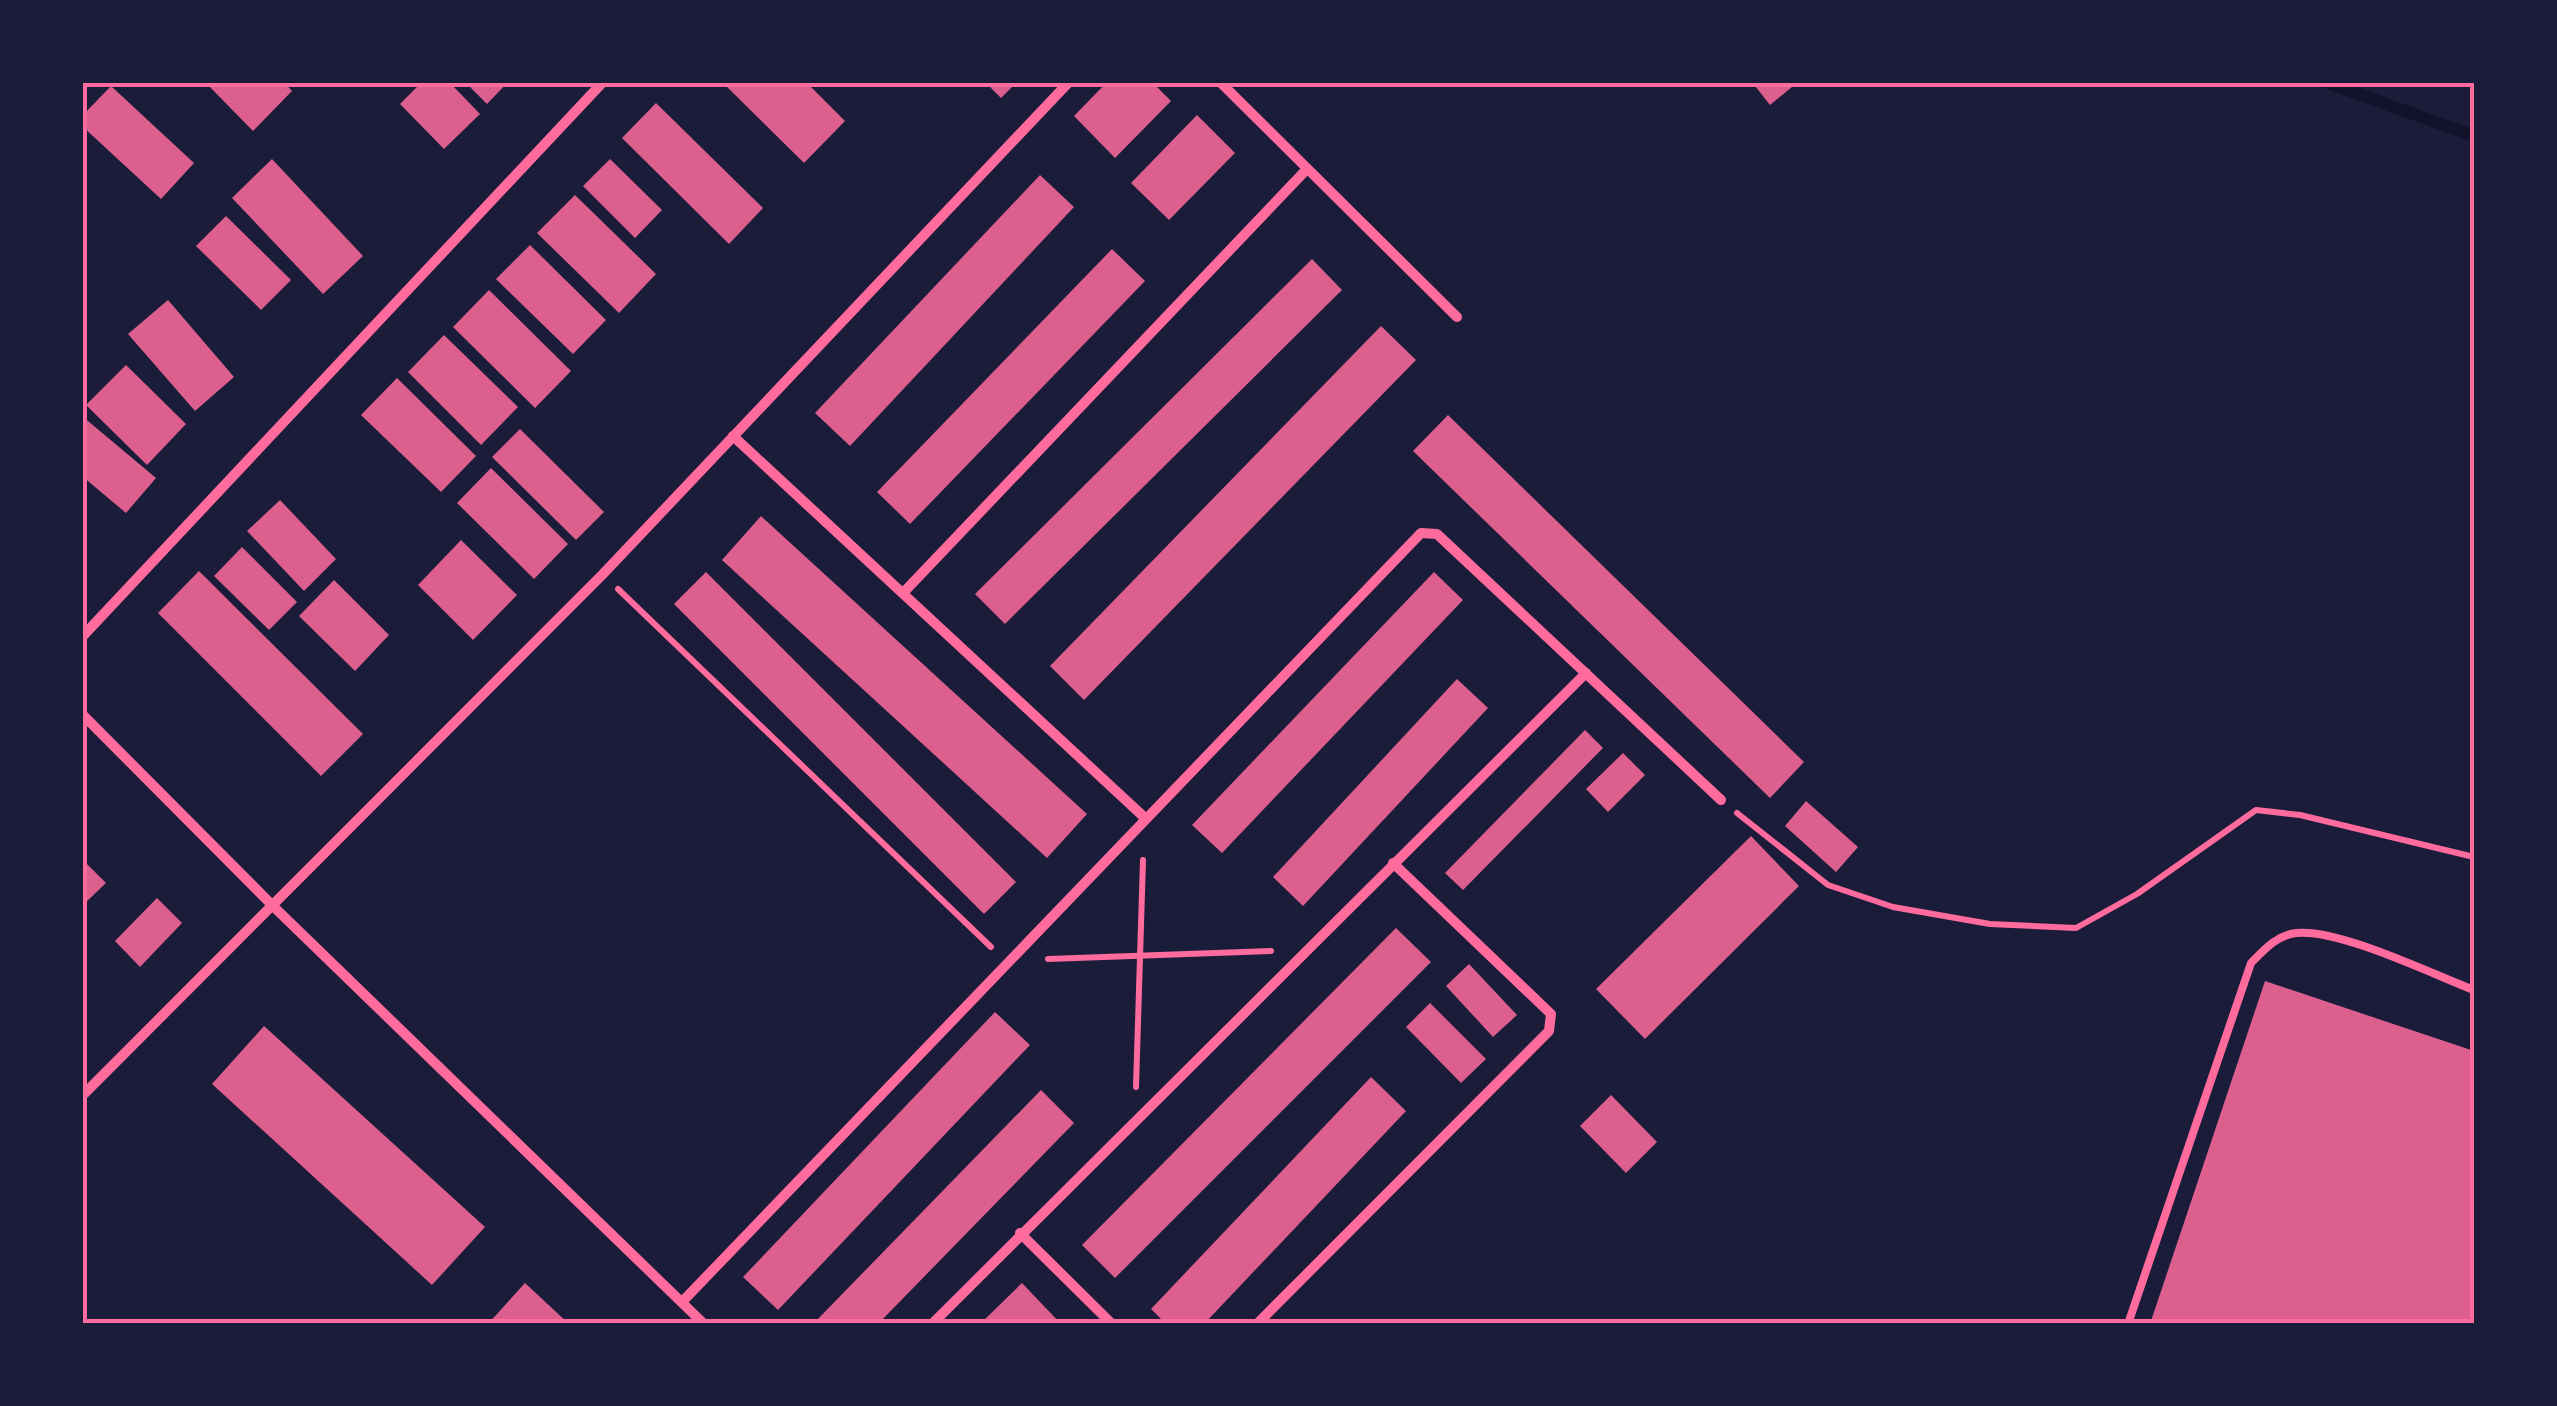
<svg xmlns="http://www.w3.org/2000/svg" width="2557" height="1406" viewBox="0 0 2557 1406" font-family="'Varela Round',sans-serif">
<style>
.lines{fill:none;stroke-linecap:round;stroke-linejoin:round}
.stream{stroke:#12122b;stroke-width:12}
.building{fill:#dd5f8e}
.path{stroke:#ff6b9d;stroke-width:6}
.service{stroke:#ff6b9d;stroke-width:8}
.minor{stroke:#ff6b9d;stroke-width:10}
.neatline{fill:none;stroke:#ff6b9d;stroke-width:4}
</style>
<rect width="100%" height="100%" fill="#1b1b3a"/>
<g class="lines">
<path class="stream" d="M2325 82 2474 136"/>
</g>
<g class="building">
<path d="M205 82H284L292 91 253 131Z"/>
<path d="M422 82H449L480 114 444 149 400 104Z"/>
<path d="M465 82H508L487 104Z"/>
<path d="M722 82H806L845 121 804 163Z"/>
<path d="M985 82H1017L1001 98Z"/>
<path d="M1107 82H1152L1171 101 1115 158 1074 116Z"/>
<path d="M1752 82H1798L1770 105Z"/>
<path d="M111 86 194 163 161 199 82 126V116Z"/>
<path d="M656 103 763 208 729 244 622 138Z"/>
<path d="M1197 115 1235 153 1169 220 1131 183Z"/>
<path d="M272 159 363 256 323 294 232 198Z"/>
<path d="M610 159 662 210 635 238 583 186Z"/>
<path d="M1040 175 1074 207 850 446 815 413Z"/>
<path d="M575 195 656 274 619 313 537 233Z"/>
<path d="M226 216 291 280 261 310 196 246Z"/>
<path d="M530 245 606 320 573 354 496 279Z"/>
<path d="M1112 249 1145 281 910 524 877 492Z"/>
<path d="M1312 259 1342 290 1005 624 975 594Z"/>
<path d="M489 290 571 371 535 408 453 327Z"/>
<path d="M168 300 234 377 195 411 128 334Z"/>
<path d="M1381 326 1416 360 1084 700 1050 666Z"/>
<path d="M444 335 518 407 481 445 408 372Z"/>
<path d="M126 365 186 424 147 465 86 405Z"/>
<path d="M397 378 476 456 441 492 361 415Z"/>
<path d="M1448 415 1804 762 1770 798 1413 451Z"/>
<path d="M82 416 156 478 126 513 82 476Z"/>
<path d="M520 429 604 512 576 540 492 457Z"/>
<path d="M491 468 568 544 534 579 457 503Z"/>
<path d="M280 500 336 559 304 591 247 531Z"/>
<path d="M761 516 1087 814 1047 858 722 560Z"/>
<path d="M461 540 517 595 473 640 418 585Z"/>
<path d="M242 547 297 602 269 630 214 576Z"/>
<path d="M199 571 363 734 321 776 158 613Z"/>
<path d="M706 572 1016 882 984 914 674 604Z"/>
<path d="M1434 572 1463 600 1222 853 1192 825Z"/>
<path d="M334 580 389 635 355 671 299 616Z"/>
<path d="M1457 679 1488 708 1303 906 1273 877Z"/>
<path d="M1585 730 1603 748 1463 890 1445 873Z"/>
<path d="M1623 753 1645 775 1608 812 1586 789Z"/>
<path d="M1806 801 1858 847 1836 872 1785 826Z"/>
<path d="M1751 836 1799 886 1645 1039 1596 989Z"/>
<path d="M82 859 106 883 82 906Z"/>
<path d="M157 898 182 923 140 967 115 941Z"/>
<path d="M1396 928 1431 962 1115 1278 1082 1245Z"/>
<path d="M1469 964 1517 1015 1493 1037 1446 986Z"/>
<path d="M2265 981 2474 1051V1324L2151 1321Z"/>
<path d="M1430 1003 1486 1059 1461 1083 1406 1027Z"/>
<path d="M995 1012 1030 1045 778 1310 743 1277Z"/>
<path d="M264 1026 485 1227 432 1285 212 1084Z"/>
<path d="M1371 1077 1406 1111 1204 1324H1166L1151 1309Z"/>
<path d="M1041 1090 1074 1123 878 1324H813Z"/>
<path d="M1611 1095 1657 1142 1626 1173 1580 1126Z"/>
<path d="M525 1283 569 1324H488Z"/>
<path d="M1022 1283 1061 1324H980Z"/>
</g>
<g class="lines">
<g class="path">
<path d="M618 589 991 947"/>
<path d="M1737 813 1828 885 1893 907 1990 924 2076 928 2137 894 2256 810 2300 815 2474 857"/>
<path d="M1048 959 1271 951"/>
<path d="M1136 1087 1143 860"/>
</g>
<path class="service" d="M2128 1324 2251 963C2264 950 2277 935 2296 933 2338 928 2432 974 2474 990"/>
<g class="minor">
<path d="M1220 82 1457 317"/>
<path d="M733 436 1144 817"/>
<path d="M903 593 1307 169"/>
<path d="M82 637 603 82"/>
<path d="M82 714 274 907 704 1324"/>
<path d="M82 1096 603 574 1069 82"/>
<path d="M1020 1233 1112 1324"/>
<path d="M682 1302 1421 533 1437 534 1721 800"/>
<path d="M932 1324 1586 673"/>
<path d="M1257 1324 1549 1031 1551 1014 1393 863"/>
</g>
</g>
<rect width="2557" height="1406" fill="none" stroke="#1b1b3a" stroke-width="170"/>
<rect x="85" y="85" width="2387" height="1236" class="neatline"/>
</svg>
